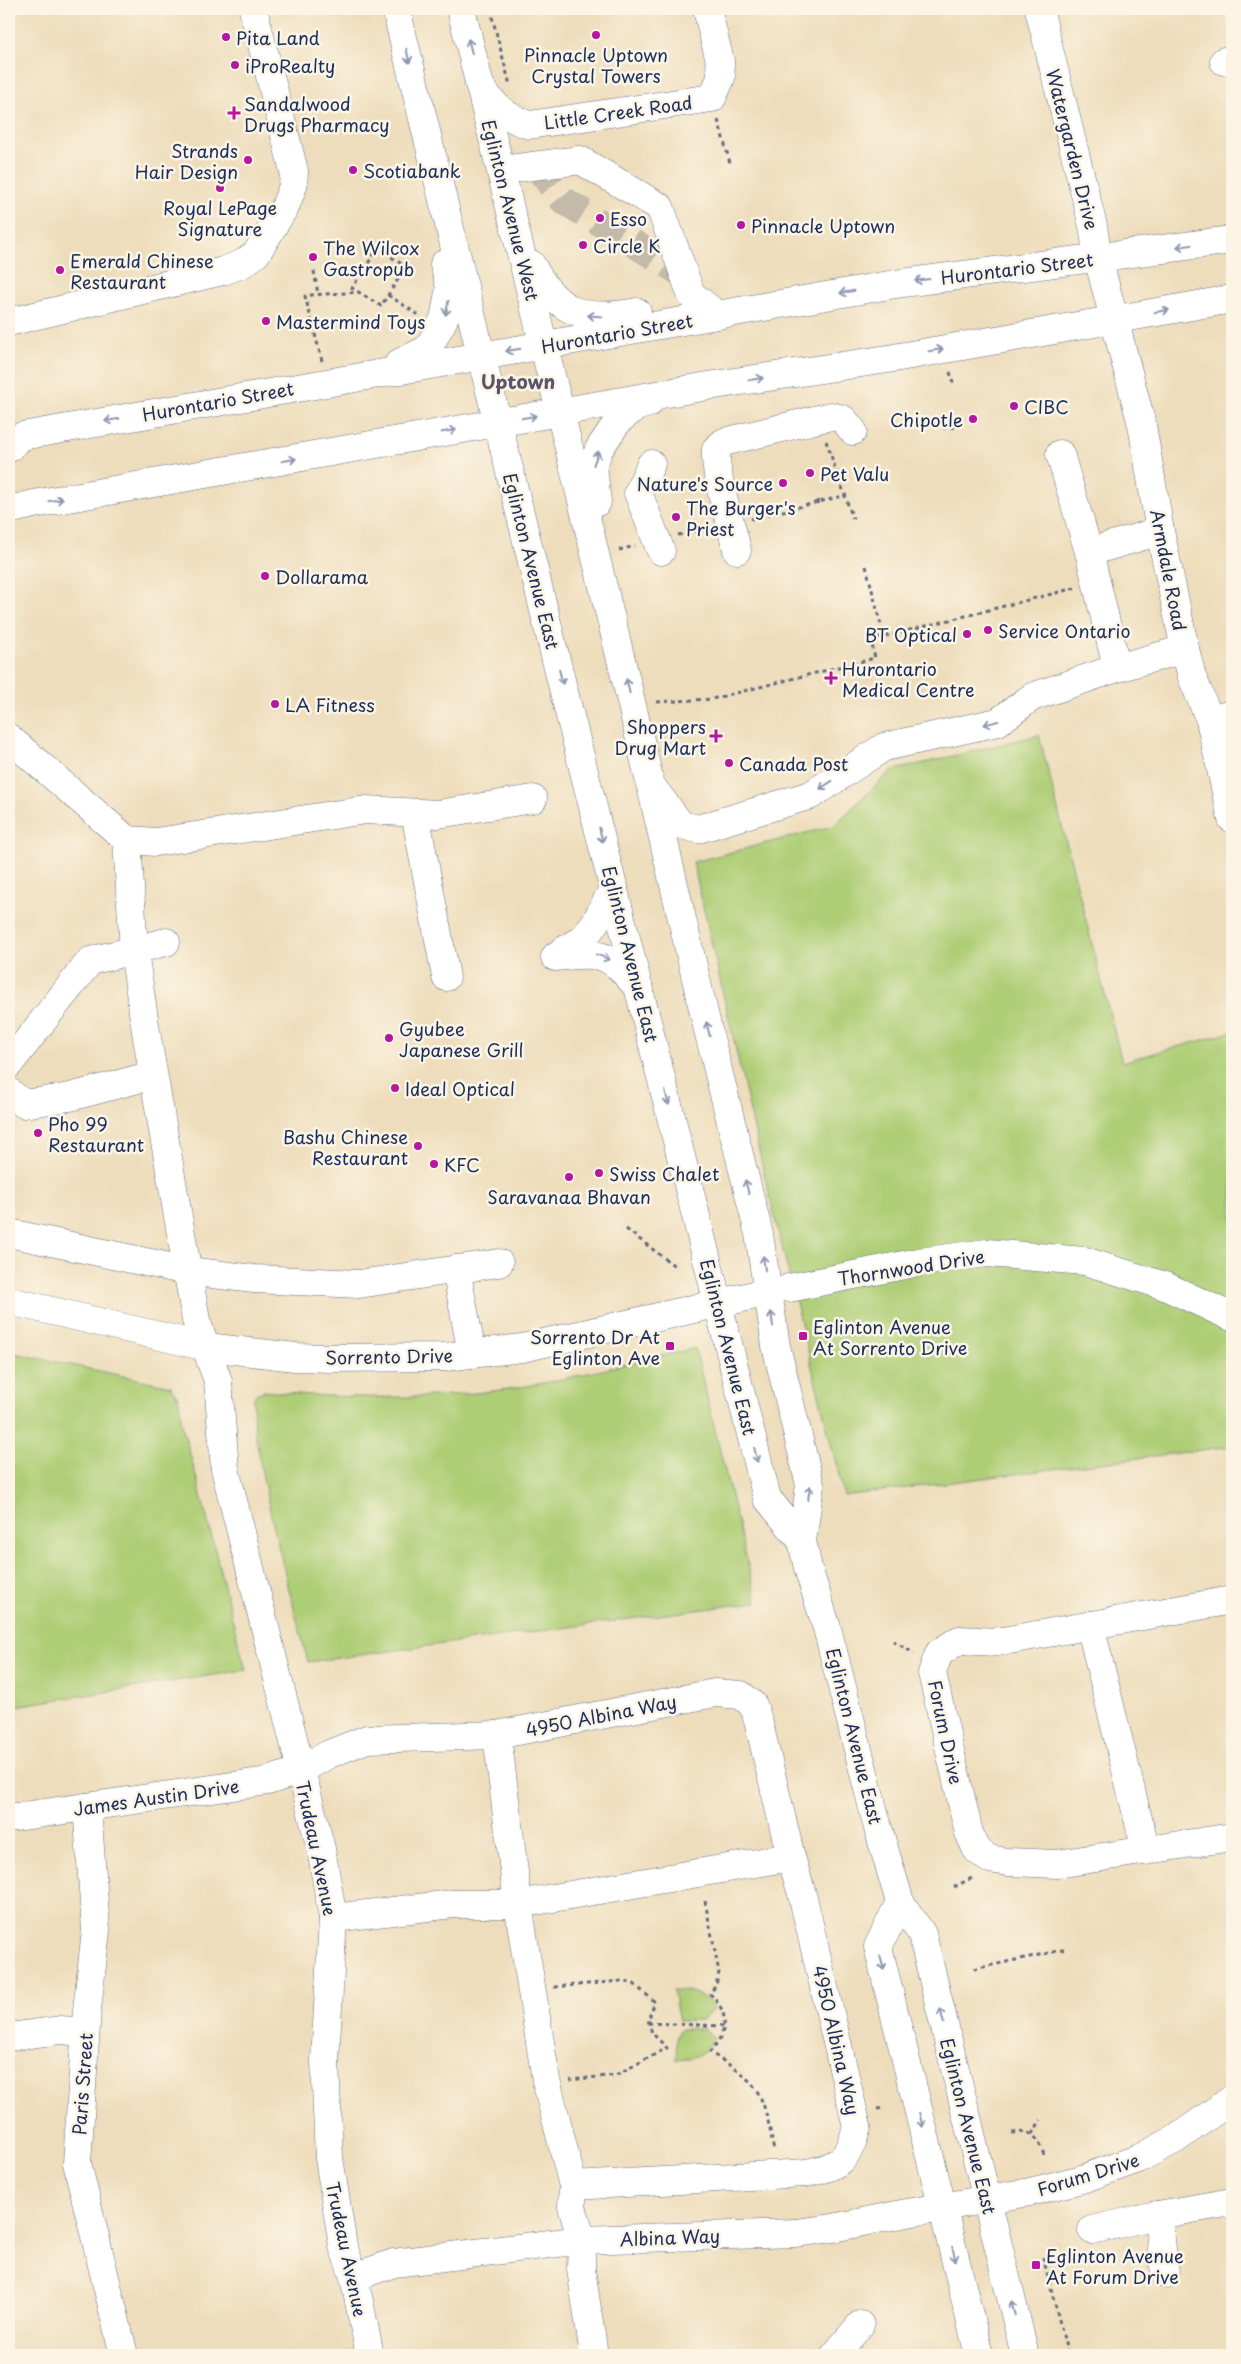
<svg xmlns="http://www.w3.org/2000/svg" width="1241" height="2364" viewBox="0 0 1241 2364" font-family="'Playpen Sans',sans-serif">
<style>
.green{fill:#aece76;stroke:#647e6a}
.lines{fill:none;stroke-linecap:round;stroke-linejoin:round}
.minor-tunnel{stroke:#c4baa9;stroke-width:28;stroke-dasharray:28 14;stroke-linecap:butt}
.minor-casing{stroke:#656c7f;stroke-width:29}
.major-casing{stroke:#656c7f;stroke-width:29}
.path{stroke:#656c7f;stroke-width:3;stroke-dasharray:4 4;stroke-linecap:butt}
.minor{stroke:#fff;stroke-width:28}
.major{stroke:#fff;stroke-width:28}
.oneway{stroke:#8d97ae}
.poi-dot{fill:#b5179e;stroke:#fcf5e5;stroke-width:2}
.labels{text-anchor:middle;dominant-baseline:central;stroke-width:5;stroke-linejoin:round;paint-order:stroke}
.poi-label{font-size:18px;fill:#1b2f5e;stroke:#fcf5e5;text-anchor:start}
.street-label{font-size:18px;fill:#1b2f5e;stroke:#fcf5e5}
.neighbourhood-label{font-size:19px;font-weight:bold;fill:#5a546c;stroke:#fcf5e5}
</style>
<rect width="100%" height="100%" fill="#fcf5e5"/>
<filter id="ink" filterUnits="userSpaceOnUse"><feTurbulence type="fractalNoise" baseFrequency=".02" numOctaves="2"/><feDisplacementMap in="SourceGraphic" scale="10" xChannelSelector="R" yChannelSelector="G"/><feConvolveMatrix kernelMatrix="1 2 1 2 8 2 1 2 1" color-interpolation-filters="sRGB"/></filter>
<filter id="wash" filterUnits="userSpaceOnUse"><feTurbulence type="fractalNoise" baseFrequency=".0096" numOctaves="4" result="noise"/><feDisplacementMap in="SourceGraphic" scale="20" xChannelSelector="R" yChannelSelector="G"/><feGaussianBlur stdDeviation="1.12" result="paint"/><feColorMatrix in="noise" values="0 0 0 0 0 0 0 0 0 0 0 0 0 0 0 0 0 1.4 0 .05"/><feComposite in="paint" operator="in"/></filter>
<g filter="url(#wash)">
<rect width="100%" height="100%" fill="#eeddbc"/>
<g class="green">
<path d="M1039 735 1122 1062 1232 1032V1446L844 1496 767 1186 693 862 833 826 891 771Z"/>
<path d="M695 1348 757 1602 308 1662C299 1627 240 1413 256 1394L263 1391C355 1400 452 1401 543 1383 594 1373 644 1359 695 1348Z"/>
<path d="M9 1352 171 1386C184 1403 178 1413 184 1433 207 1511 224 1592 246 1670L9 1707Z"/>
<path d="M673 1990C692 1990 701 1994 715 2007L703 2020 679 2021Z"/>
<path d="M680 2029H704L715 2038C703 2054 696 2059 676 2060L677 2035Z"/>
</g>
</g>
<g filter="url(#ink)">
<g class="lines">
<path class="minor-tunnel" d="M535 164 563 200 683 274"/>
<defs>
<g id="minor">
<path d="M1039 9 1093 226 1098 258 1142 425 1160 531 1185 649 1192 677 1210 720 1232 819"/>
<path d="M1224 61 1232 59"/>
<path d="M479 84C493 105 504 117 529 125L712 98 721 78 720 61 707 9"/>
<path d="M501 170 580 160 660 207 691 294 717 315"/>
<path d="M9 322 223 271 242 264 256 254 285 207 293 186 294 171 253 9"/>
<path d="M651 464 638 493 661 551"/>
<path d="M737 550C731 521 714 477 716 449L724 442 831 416 843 419 853 431"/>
<path d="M1089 552 1160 531"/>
<path d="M1117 668 1185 649"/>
<path d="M1210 720 1232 714"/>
<path d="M9 738 127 840 134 951 146 1032 196 1320 218 1381 225 1469 321 1849 333 1918 325 2060 329 2158 343 2246 354 2277 370 2355"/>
<path d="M650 784 681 825 698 829 811 795 884 747 998 722 1032 697 1117 668 1089 552 1060 454"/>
<path d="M415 813 446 977"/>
<path d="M127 840 156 842 366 810 438 814 533 799"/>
<path d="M557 955 585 937 596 921 614 887"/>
<path d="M555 957C605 952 607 952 640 990"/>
<path d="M9 1064 90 961 166 942"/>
<path d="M9 1092 24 1104 70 1097 153 1075"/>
<path d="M9 1233 188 1271 254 1279 359 1284 499 1263"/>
<path d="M456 1269 472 1354"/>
<path d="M789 1288 919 1262 987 1253 1085 1261 1165 1286 1232 1317"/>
<path d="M9 1301 207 1347 295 1357 332 1358 445 1357 522 1348 768 1292"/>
<path d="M1232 1600 997 1642 959 1640 939 1653 932 1673 969 1833 977 1850 989 1859 1008 1862 1057 1864 1232 1837"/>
<path d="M1090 1625 1146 1851"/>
<path d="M497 1735 518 1904 546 2080 573 2186 572 2207 582 2240 581 2269 594 2355"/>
<path d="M87 1807 96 1930 87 2010 77 2163 124 2355"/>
<path d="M9 1818 268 1781 301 1770 329 1754 367 1739 497 1735 715 1693 741 1695 753 1705 758 1720 791 1857 802 1894 857 2127C848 2160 839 2167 806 2173L573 2186"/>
<path d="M333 1918 453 1904H518L791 1857"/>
<path d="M9 2037 60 2030 85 2032"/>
<path d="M1158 2215 1165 2274"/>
<path d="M1092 2230 1152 2216 1232 2202"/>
<path d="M354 2277 394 2263 582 2240 796 2233 833 2228 907 2213 1030 2192 1082 2179 1138 2159 1176 2139 1232 2099"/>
<path d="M835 2355 860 2325"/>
</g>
<g id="major">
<path d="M396 9 564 692 767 1498 802 1541"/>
<path d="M461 9 626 680 708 1030 759 1234 776 1346 810 1485 802 1541 808 1568 827 1628 878 1828 900 1902 922 1934 1025 2355"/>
<path d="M531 264C557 314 583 322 637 312"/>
<path d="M399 363 428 349 444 319 450 287 444 264"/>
<path d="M9 448 22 436 895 284 1232 240"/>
<path d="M597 502 593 466 599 449 618 421 636 407 649 403"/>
<path d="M9 510 34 504 708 386 888 359 1232 299"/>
<path d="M900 1902 878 1947 979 2355"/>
</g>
</defs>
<use href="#minor" class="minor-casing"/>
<use href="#major" class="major-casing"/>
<g class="path">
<path d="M490 9 510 85"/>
<path d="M718 120 730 163"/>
<path d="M378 248 406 267 381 306 352 288Z"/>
<path d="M314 271 318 294"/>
<path d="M388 295 420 316"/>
<path d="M322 361 305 296C324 293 340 294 358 292"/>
<path d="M950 372 953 383"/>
<path d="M943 428 959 427"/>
<path d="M826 441 853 519"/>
<path d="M791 503V510"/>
<path d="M817 504 818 497"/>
<path d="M762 516V509"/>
<path d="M751 519 847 495"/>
<path d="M691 526 694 532"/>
<path d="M678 535 708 529"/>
<path d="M619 550 635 546"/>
<path d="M866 566 884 637"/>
<path d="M657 702 712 699 875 658 871 640 1075 588"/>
<path d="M626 1229 676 1267"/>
<path d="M893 1641 914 1653"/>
<path d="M954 1887 974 1877"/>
<path d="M705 1901 719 1972 716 1985 710 1994C731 2014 727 2032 710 2052 724 2062 742 2071 753 2085 766 2101 770 2131 774 2151"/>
<path d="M974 1969 1067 1949"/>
<path d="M554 1987 622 1981 634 1984 655 2002 648 2020 652 2033 667 2048 616 2075 570 2080"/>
<path d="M648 2023 725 2026"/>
<path d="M877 2109 884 2108"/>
<path d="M1012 2133C1033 2130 1037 2136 1044 2155"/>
<path d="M1032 2134 1041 2120"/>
<path d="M1043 2257 1068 2355"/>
</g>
<use href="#minor" class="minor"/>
<use href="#major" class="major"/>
</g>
<defs><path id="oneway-shaft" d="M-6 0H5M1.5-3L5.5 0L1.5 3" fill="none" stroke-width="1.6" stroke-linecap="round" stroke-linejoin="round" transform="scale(1.25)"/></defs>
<g class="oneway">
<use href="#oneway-shaft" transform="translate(470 46) rotate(-104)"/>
<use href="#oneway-shaft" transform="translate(408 56) rotate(76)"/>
<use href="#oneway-shaft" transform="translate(1184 246) rotate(172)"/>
<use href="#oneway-shaft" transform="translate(922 280) rotate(173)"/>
<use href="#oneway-shaft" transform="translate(847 292) rotate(170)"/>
<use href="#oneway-shaft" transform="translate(447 308) rotate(102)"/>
<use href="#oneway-shaft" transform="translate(1162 311) rotate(-10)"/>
<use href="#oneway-shaft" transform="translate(595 316) rotate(-176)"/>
<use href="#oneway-shaft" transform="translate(513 350) rotate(170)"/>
<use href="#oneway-shaft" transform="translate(936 350) rotate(-10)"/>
<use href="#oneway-shaft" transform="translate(756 379) rotate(-9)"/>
<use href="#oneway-shaft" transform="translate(529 417) rotate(-10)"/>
<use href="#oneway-shaft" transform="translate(112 420) rotate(170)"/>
<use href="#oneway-shaft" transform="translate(449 431) rotate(-10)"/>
<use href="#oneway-shaft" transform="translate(596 458) rotate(-70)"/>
<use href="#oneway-shaft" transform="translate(289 460) rotate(-10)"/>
<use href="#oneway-shaft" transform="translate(56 500) rotate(-10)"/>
<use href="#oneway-shaft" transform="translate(561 677) rotate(76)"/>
<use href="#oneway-shaft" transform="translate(628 686) rotate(-103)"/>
<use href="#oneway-shaft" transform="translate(991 723) rotate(165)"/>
<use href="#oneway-shaft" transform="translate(826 785) rotate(146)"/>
<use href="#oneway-shaft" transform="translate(601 835) rotate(76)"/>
<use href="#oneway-shaft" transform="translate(603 957) rotate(20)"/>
<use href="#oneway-shaft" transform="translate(708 1029) rotate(-104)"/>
<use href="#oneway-shaft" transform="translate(667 1098) rotate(76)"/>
<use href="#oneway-shaft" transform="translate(747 1187) rotate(-104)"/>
<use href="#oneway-shaft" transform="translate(764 1263) rotate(-98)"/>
<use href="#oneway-shaft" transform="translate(772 1319) rotate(-98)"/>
<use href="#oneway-shaft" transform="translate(756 1455) rotate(76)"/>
<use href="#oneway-shaft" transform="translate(809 1493) rotate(-83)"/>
<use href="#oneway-shaft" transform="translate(882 1963) rotate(76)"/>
<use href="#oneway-shaft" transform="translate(942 2016) rotate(-104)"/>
<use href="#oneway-shaft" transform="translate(921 2120) rotate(76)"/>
<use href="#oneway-shaft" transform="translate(954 2254) rotate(76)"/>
<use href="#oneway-shaft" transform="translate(1013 2308) rotate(-104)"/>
</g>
</g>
<g class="poi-dot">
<circle cx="596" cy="35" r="5"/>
<circle cx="226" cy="37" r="5"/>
<circle cx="235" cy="65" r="5"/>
<path d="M231.5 105.5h5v5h5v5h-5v5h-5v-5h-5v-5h5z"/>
<circle cx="248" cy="160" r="5"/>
<circle cx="353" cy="170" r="5"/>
<circle cx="220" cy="188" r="5"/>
<circle cx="600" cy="218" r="5"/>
<circle cx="741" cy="225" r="5"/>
<circle cx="583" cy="245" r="5"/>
<circle cx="313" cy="257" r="5"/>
<circle cx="60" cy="270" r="5"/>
<circle cx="266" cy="321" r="5"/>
<circle cx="1014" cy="406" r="5"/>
<circle cx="973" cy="419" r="5"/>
<circle cx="810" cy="473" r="5"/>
<circle cx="783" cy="483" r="5"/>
<circle cx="676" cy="517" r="5"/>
<circle cx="265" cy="576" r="5"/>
<circle cx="988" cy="630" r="5"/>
<circle cx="967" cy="634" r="5"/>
<path d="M828.5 670.5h5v5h5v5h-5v5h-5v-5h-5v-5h5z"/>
<circle cx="275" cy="704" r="5"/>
<path d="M713.5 728.5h5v5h5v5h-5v5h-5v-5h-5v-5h5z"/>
<circle cx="729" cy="763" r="5"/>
<circle cx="389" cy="1038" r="5"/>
<circle cx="395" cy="1088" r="5"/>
<circle cx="38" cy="1133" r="5"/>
<circle cx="418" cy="1146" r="5"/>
<circle cx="434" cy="1164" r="5"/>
<circle cx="599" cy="1173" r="5"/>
<circle cx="569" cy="1177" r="5"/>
<rect x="798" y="1331" width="10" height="10" rx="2.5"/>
<rect x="665" y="1341" width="10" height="10" rx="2.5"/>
<rect x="1031" y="2260" width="10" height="10" rx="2.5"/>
</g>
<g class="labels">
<g class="poi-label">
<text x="236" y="37">Pita Land</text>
<text x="596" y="54" text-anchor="middle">Pinnacle Uptown<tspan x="596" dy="21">Crystal Towers</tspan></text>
<text x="245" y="65">iProRealty</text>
<text x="244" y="103">Sandalwood<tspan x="244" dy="21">Drugs Pharmacy</tspan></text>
<text x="238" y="150" text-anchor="end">Strands<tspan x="238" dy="21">Hair Design</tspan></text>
<text x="363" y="170">Scotiabank</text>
<text x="220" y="207" text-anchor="middle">Royal LePage<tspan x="220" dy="21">Signature</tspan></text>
<text x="610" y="218">Esso</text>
<text x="751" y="225">Pinnacle Uptown</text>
<text x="593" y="245">Circle K</text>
<text x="323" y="247">The Wilcox<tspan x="323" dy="21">Gastropub</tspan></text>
<text x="70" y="260">Emerald Chinese<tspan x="70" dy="21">Restaurant</tspan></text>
<text x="276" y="321">Mastermind Toys</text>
<text x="1024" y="406">CIBC</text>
<text x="963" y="419" text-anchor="end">Chipotle</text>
<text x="820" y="473">Pet Valu</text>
<text x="773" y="483" text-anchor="end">Nature's Source</text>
<text x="686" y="507">The Burger's<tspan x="686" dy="21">Priest</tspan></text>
<text x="275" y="576">Dollarama</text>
<text x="998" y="630">Service Ontario</text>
<text x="957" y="634" text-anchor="end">BT Optical</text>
<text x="842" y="668">Hurontario<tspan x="842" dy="21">Medical Centre</tspan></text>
<text x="285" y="704">LA Fitness</text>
<text x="706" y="726" text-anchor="end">Shoppers<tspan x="706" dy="21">Drug Mart</tspan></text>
<text x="739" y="763">Canada Post</text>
<text x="399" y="1028">Gyubee<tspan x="399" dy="21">Japanese Grill</tspan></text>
<text x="405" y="1088">Ideal Optical</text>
<text x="48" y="1123">Pho 99<tspan x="48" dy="21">Restaurant</tspan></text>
<text x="408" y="1136" text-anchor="end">Bashu Chinese<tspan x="408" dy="21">Restaurant</tspan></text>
<text x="444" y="1164">KFC</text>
<text x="609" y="1173">Swiss Chalet</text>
<text x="569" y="1196" text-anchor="middle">Saravanaa Bhavan</text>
<text x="813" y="1326">Eglinton Avenue<tspan x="813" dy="21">At Sorrento Drive</tspan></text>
<text x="660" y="1336" text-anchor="end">Sorrento Dr At<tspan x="660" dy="21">Eglinton Ave</tspan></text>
<text x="1046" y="2255">Eglinton Avenue<tspan x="1046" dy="21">At Forum Drive</tspan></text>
</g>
<g class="street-label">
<text transform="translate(618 112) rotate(-8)">Little Creek Road</text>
<text transform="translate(1073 149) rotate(76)">Watergarden Drive</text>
<text transform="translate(511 210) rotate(76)">Eglinton Avenue West</text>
<text transform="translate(1017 268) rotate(-7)">Hurontario Street</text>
<text transform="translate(617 333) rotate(-10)">Hurontario Street</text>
<text transform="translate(218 401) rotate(-10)">Hurontario Street</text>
<text transform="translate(532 561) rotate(76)">Eglinton Avenue East</text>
<text transform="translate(1169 570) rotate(79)">Armdale Road</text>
<text transform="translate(631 954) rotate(76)">Eglinton Avenue East</text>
<text transform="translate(911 1267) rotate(-9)">Thornwood Drive</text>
<text transform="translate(729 1347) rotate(76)">Eglinton Avenue East</text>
<text transform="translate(389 1356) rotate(-1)">Sorrento Drive</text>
<text transform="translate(601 1715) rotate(-11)">4950 Albina Way</text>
<text transform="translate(946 1732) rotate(78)">Forum Drive</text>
<text transform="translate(855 1736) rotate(76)">Eglinton Avenue East</text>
<text transform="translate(156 1797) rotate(-8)">James Austin Drive</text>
<text transform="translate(317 1848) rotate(78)">Trudeau Avenue</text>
<text transform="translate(837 2040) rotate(77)">4950 Albina Way</text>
<text transform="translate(82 2084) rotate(-86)">Paris Street</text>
<text transform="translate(969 2126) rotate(76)">Eglinton Avenue East</text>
<text transform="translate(1088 2174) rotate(-17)">Forum Drive</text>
<text transform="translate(670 2237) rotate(-2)">Albina Way</text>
<text transform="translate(347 2249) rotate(78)">Trudeau Avenue</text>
</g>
<g class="neighbourhood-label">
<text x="518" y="381">Uptown</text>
</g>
</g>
<rect width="1241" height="2364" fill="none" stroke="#fcf5e5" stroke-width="30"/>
</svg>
